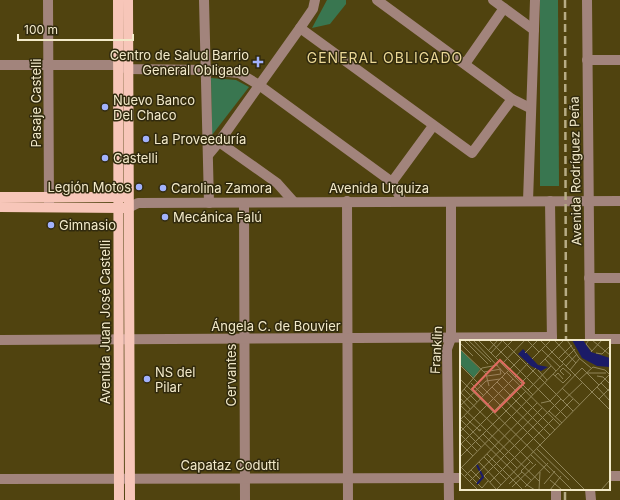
<svg xmlns="http://www.w3.org/2000/svg" width="620" height="500" viewBox="0 0 620 500" font-family="Inter,sans-serif">
<style>
.green{fill:#397650}
.lines{fill:none;stroke-linecap:round;stroke-linejoin:round}
.minor{stroke:#a2847c;stroke-width:10}
.major{stroke:#f7c6b9;stroke-width:10}
.rail{stroke:#b7ac85;stroke-width:2.5;stroke-dasharray:8 4;stroke-linecap:butt}
.poi-dot{fill:#a2b2fd;stroke:#312a0e;stroke-width:1.5}
.labels{text-anchor:middle;dominant-baseline:central;stroke-width:3;stroke-linejoin:round;paint-order:stroke}
.poi-label{font-size:13px;fill:#f3eaca;stroke:#312a0e;text-anchor:start}
.street-label{font-size:13px;fill:#f3eaca;stroke:#312a0e}
.neighbourhood-label{font-size:14px;letter-spacing:1px;fill:#ead795;stroke:#312a0e}
.inset-river{fill:none;stroke:#1b1b67;stroke-width:2}
.inset-road{fill:none;stroke:#91865a;stroke-width:1}
.view{fill:#e06c61;fill-opacity:0.15;stroke:#e06c61;stroke-width:2}
.inset-edge{fill:none;stroke:#f3eaca;stroke-width:2}
</style>
<rect width="100%" height="100%" fill="#50430f"/>
<g class="green">
<path d="M327 0H346V4L330 24 312 28Z"/>
<path d="M540 0H558L559 186H540Z"/>
<path d="M211 78 236 80 249 87 212 135Z"/>
</g>
<g class="lines">
<g class="minor">
<path d="M48 0 49 205"/>
<path d="M204 0 209 203"/>
<path d="M377 0 512 99 530 108"/>
<path d="M493 0 534 30"/>
<path d="M587 0 590 341"/>
<path d="M300 28 472 153 512 99"/>
<path d="M587 60H620"/>
<path d="M465 64 504 8"/>
<path d="M0 65H117L128 69 206 70 239 73 259 85 392 182 402 201"/>
<path d="M219 142 277 183 293 201"/>
<path d="M209 154 219 142 300 28 313 9 315 0"/>
<path d="M392 182 433 126"/>
<path d="M347 201 348 500"/>
<path d="M528 201 535 0"/>
<path d="M550 201 552 341"/>
<path d="M244 203 245 500"/>
<path d="M128 208 138 203 620 201"/>
<path d="M589 278H620"/>
<path d="M590 339H620"/>
<path d="M0 340 552 337"/>
<path d="M609 476H620"/>
<path d="M0 479 461 478"/>
<path d="M556 489V500"/>
<path d="M590 489 591 500"/>
<path d="M449 500 447 349 451 338V202"/>
</g>
<g class="major">
<path d="M118 0 119 500"/>
<path d="M128 0 130 500"/>
<path d="M0 197H124"/>
<path d="M0 207 124 208"/>
</g>
<g class="rail">
<path d="M565 0 566 341"/>
<path d="M565 500V489"/>
</g>
</g>
<g class="poi-dot">
<path d="M256 56h4v4h4v4h-4v4h-4v-4h-4v-4h4z"/>
<circle cx="105" cy="107" r="4"/>
<circle cx="146" cy="139" r="4"/>
<circle cx="105" cy="158" r="4"/>
<circle cx="139" cy="187" r="4"/>
<circle cx="163" cy="188" r="4"/>
<circle cx="165" cy="217" r="4"/>
<circle cx="51" cy="225" r="4"/>
<circle cx="147" cy="379" r="4"/>
</g>
<g class="labels">
<g class="poi-label">
<text x="249" y="55" text-anchor="end">Centro de Salud Barrio<tspan x="249" dy="15">General Obligado</tspan></text>
<text x="113" y="100">Nuevo Banco<tspan x="113" dy="15">Del Chaco</tspan></text>
<text x="154" y="139">La Proveeduría</text>
<text x="113" y="158">Castelli</text>
<text x="131" y="187" text-anchor="end">Legión Motos</text>
<text x="171" y="188">Carolina Zamora</text>
<text x="173" y="217">Mecánica Falú</text>
<text x="59" y="225">Gimnasio</text>
<text x="155" y="372">NS del<tspan x="155" dy="15">Pilar</tspan></text>
</g>
<g class="street-label">
<text transform="translate(36 103) rotate(-90)">Pasaje Castelli</text>
<text transform="translate(575 171) rotate(-91)">Avenida Rodríguez Peña</text>
<text x="379" y="188">Avenida Urquiza</text>
<text transform="translate(105 322) rotate(-90)">Avenida Juan José Castelli</text>
<text x="276" y="326">Ángela C. de Bouvier</text>
<text transform="translate(436 350) rotate(-87)">Franklin</text>
<text transform="translate(231 375) rotate(-90)">Cervantes</text>
<text x="230" y="465">Capataz Codutti</text>
</g>
<g class="neighbourhood-label">
<text x="385" y="57">GENERAL OBLIGADO</text>
</g>
</g>
<g transform="translate(460 340)">
<rect width="150" height="150" fill="#50430f"/>
<path d="M0 9 20 29 14 38 0 24Z" fill="#397650"/>
<path d="M112 0H123L131 12 150 18V27L137 26 122 18ZM63 9 78 25 88 27 81 31 71 26 58 14Z" fill="#1b1b67"/>
<path class="inset-river" d="M17 125 23 137 17 144"/>
<path class="inset-road" d="M4 0 28 24M8 0 31 22M13 0 45 34M18 0 73 55M29 0 107 78M42 0 113 71M67 0 79 12M80 0 150 70M94 0 116 23M107 0 119 18 131 28M129 0 126 4 132 11M132 0 150 15M0 3 13 16M0 9 26 34 29 46M82 10 100 27M28 11 38 0M131 12 142 0M31 13 43 0M65 13 78 0M136 13 142 14 150 6M35 18 53 0M72 19 91 0M85 19 96 31M98 19 112 5M102 22 115 9M42 24 65 0M80 24 104 0M0 25 125 150M106 26 117 14M78 30 87 40M110 30 120 18M24 32 41 29M46 32 100 85M127 33H146M93 34 103 43 111 35 103 28 100 31 104 35M27 36 41 34 40 30M95 36 98 33 103 39M137 36 143 37 150 44M42 37 95 90M55 37 68 23M0 39 112 150M119 40 133 27 145 30 150 35M37 42 90 95M11 43 24 56M61 43 76 28M141 43 150 52M32 47 86 100M137 47 150 61M102 48 120 65M4 49 17 62M68 50 91 26M0 52 73 124M27 52 61 18M132 52 150 34M0 54 22 28 38 25M0 58 10 69M139 59 150 48M103 61 123 42M81 63 90 61 122 28 139 45M0 65 79 141M0 66 26 41 40 39M89 71 102 83M4 76 10 82 19 90V91L21 90H19M95 77 113 59M0 79 67 145 75 150M0 80 27 52M0 86 21 107M0 92 53 39M0 94 17 111M23 94 57 128M0 103 13 116M0 105 60 45M77 109 109 140M27 114 63 150M71 115 90 133M0 117 66 51M24 117 46 139M19 122 41 145M70 122 61 131 71 140M0 126 17 143M0 129 104 23M11 130 20 139M0 132 18 150M4 137 77 63M90 140 101 149M9 142 82 68M30 142 93 79M18 144 22 148 28 141M49 144 62 132M84 144 95 131M52 147 76 124M65 147 88 123M36 150 132 52M37 150 24 136 101 59M79 150 80 132M90 150 101 136M141 150 150 140"/>
<path class="view" d="M40 20 64 43 35 72 12 49Z"/>
<rect width="150" height="150" class="inset-edge"/>
</g>
<path d="M18 34v6h115v-6" fill="none" stroke="#f3eaca" stroke-width="2"/>
<text x="24" y="34" font-size="12" fill="#f3eaca" stroke="#312a0e" stroke-width="3" paint-order="stroke">100 m</text>
</svg>
